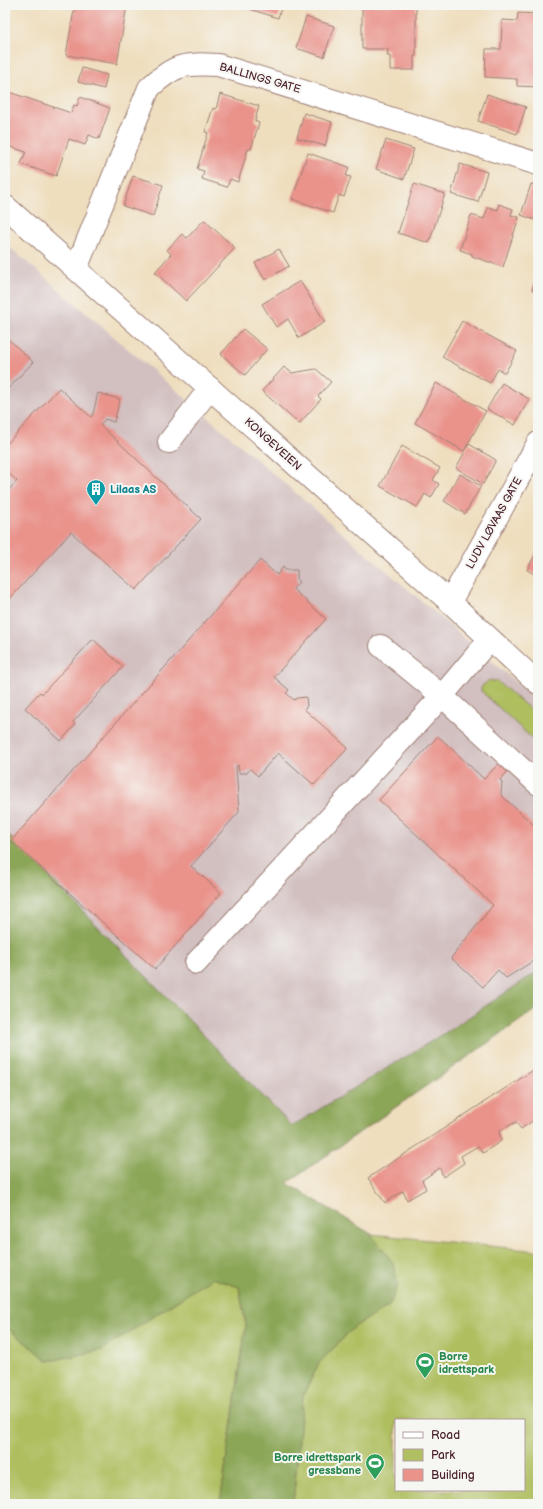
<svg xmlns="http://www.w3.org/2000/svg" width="543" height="1509" viewBox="0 0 543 1509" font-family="'Balsamiq Sans',sans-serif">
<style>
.industrial{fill:#d2bfc0}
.green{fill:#afbf61;stroke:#7c6f46;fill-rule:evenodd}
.forest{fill:#8ba657;stroke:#6a6241}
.building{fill:#e9938b}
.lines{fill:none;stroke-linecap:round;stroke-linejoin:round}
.minor-casing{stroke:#9c7e74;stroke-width:24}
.minor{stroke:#fff;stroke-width:22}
.labels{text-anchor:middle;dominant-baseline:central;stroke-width:4;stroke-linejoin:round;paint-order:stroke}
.street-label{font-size:11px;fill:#4a1f2b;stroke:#f6f6f2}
.culture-label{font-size:11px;font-weight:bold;fill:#0d838f;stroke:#f6f6f2;text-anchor:start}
.leisure-label{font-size:11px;font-weight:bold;fill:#27864d;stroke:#f6f6f2;text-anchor:start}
</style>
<rect width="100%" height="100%" fill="#f6f6f2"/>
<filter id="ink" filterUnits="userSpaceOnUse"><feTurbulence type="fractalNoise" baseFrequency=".025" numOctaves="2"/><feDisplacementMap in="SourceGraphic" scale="8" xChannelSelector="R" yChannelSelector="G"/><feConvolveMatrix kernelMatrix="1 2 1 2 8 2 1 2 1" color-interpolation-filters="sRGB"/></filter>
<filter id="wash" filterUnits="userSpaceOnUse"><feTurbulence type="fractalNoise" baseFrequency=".012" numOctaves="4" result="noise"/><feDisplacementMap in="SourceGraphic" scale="16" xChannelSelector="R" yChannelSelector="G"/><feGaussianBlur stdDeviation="0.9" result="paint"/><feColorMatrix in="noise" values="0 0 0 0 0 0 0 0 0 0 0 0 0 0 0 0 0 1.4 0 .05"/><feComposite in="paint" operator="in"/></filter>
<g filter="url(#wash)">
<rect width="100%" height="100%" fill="#efdebe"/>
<path class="industrial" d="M7 245 538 701V971L448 1031 292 1126 5 831V247Z"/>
<g class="green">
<path d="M489 680 498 682 538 716V744L481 691V687Z"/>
<path d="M371 1234 538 1251V1504H293L303 1395 319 1363 354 1327 389 1306 393 1263ZM396 1420H524V1490H396Z"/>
<path d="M212 1278 239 1287 246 1325 220 1504H5V1326L48 1361 102 1350Z"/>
</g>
<path class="forest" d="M5 831 292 1126 448 1031 538 971V1008L287 1183 371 1234 393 1263 398 1285 389 1306 354 1327 319 1363 303 1395 293 1504H220L246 1325 239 1287 212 1278 102 1350 48 1361 5 1326Z"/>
<g id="blocks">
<g class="building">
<path d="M75 5H127L117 64 66 55Z"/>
<path d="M237 5H282L278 18Z"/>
<path d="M362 5H416V56H414V70H390V56H387L388 49H362Z"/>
<path d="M518 13 538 14V87L517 86V79L485 77 486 49H501L502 20 517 21Z"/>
<path d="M306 17 334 26 324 57 296 48Z"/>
<path d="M82 68 107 75 104 89 78 82Z"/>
<path d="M5 79 9 80 6 91 71 113 74 105 77 106 80 97 110 108 99 139 89 135 85 145 69 139 56 176 21 164 26 152 5 145Z"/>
<path d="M220 94 259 106 255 121 259 123 251 149H248L238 182 230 179 227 187 202 179 204 171 197 169 208 133 205 132 213 108 216 109Z"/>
<path d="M487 94 526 107 517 134 478 121Z"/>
<path d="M304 113 332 122 325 146 297 138Z"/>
<path d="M386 140 414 149 404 179 376 169Z"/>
<path d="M308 153 349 167 346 176 351 177 344 197 339 195 333 213 292 199Z"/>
<path d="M460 164 487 172 478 202 451 194Z"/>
<path d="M133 176 163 185 153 216 123 206Z"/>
<path d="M414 184 445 194 429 243 398 233Z"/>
<path d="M531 184 538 186V221L521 215Z"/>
<path d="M499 204 513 209 511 215 519 217 503 267 472 256V254L460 250 471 215 484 219 488 207 498 210Z"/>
<path d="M204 220 235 248 186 301 155 272 171 254 167 250 182 234 187 238Z"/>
<path d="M279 249 289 266 265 280 255 263Z"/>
<path d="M538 271V292L532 290Z"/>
<path d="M300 281 325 322 299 338 288 319 276 327 262 304Z"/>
<path d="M462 321 517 351 505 373 498 369 490 383 442 357Z"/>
<path d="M243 329 267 349 245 375 221 354Z"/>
<path d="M5 336 33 362 5 392Z"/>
<path d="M284 367 292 373 316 369 331 382 318 396 321 399 299 424 262 391Z"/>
<path d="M436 383 486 411 464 451 415 423Z"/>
<path d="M502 383 529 399 515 425 487 409Z"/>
<path d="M59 388 91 417 93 414 98 393 120 399 114 422 105 419 100 425 201 519 136 590 71 532 5 604V494L17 481 5 470V446Z"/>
<path d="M469 444 496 460 483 484 456 468Z"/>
<path d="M402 446 440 468 433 480 439 484 431 498 425 494 417 507 380 486Z"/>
<path d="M460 474 481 486 465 514 444 501Z"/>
<path d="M538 549V576L527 570Z"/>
<path d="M260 560 277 575 283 567 285 570H297V580L299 582 293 589 326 619 274 677 289 690 286 693 294 700 297 698 306 697 307 706 304 709 348 748 314 785 278 753 258 776 250 769 247 773H239L238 765 236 766 239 812 191 866 221 893 155 969 11 841Z"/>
<path d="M93 639 123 667 73 722 75 725 61 741 25 708 40 692 42 694Z"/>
<path d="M438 736 484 779 501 761 510 769 500 780 502 782 501 795 538 829V958L506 978 498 970 483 987 451 958 493 905 379 800Z"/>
<path d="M538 1067V1117L521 1129 516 1122 499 1131 501 1141 483 1153 478 1146 461 1156 464 1163 443 1177 440 1168 422 1180 426 1189 407 1200 403 1191 385 1203 368 1178Z"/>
</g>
</g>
</g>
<g filter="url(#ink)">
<use href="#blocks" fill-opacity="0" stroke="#9c7e74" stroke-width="1"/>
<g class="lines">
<defs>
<g id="minor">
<path d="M5 206 450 602 538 683"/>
<path d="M76 269 149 88C175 64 184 63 218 65L538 164"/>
<path d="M169 442 210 388"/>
<path d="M450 602 538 443"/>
<path d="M381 646 442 696 538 784"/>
<path d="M196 963 442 696 489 640"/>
</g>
</defs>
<use href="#minor" class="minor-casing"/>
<use href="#minor" class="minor"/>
</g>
</g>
<defs>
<symbol id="building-pin" viewBox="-11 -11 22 30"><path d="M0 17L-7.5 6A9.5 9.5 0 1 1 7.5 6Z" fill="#0f9aa8" stroke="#f6f6f2"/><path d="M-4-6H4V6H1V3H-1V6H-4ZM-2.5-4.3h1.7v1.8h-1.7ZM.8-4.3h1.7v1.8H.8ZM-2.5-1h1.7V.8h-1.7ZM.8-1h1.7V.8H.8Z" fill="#fff"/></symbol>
<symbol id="stadium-pin" viewBox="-11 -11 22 30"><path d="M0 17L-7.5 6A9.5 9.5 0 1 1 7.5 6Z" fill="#2e9e5b" stroke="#f6f6f2"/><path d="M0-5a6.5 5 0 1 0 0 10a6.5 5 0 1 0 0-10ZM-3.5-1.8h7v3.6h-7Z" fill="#fff"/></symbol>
</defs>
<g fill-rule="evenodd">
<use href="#building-pin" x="85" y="478" width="22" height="30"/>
<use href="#stadium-pin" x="414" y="1351" width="22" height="30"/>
<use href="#stadium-pin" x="364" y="1452" width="22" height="30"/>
</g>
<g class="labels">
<g class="street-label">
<text transform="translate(260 78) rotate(16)">BALLINGS GATE</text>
<text transform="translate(273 444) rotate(42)">KONGEVEIEN</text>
<text transform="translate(494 523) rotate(-61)">LUDV LØVAAS GATE</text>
</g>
<g class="culture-label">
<text x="110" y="489">Lilaas AS</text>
</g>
<g class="leisure-label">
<text x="439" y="1356">Borre<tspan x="439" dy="13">idrettspark</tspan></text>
<text x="361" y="1457" text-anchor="end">Borre idrettspark<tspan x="361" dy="13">gressbane</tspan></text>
</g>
</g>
<rect width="543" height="1509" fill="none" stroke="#f6f6f2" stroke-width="20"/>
<rect x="395" y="1419" width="130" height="72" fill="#f6f6f2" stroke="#b1a0a2"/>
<rect x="403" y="1432" width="20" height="6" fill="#ffffff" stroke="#b1a0a2"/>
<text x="431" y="1439" font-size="12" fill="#4a1f2b">Road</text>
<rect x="403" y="1449" width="20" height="12" fill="#afbf61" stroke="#b1a0a2"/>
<text x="431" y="1459" font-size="12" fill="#4a1f2b">Park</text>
<rect x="403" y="1469" width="20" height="12" fill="#e9938b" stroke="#b1a0a2"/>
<text x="431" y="1479" font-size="12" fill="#4a1f2b">Building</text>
</svg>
